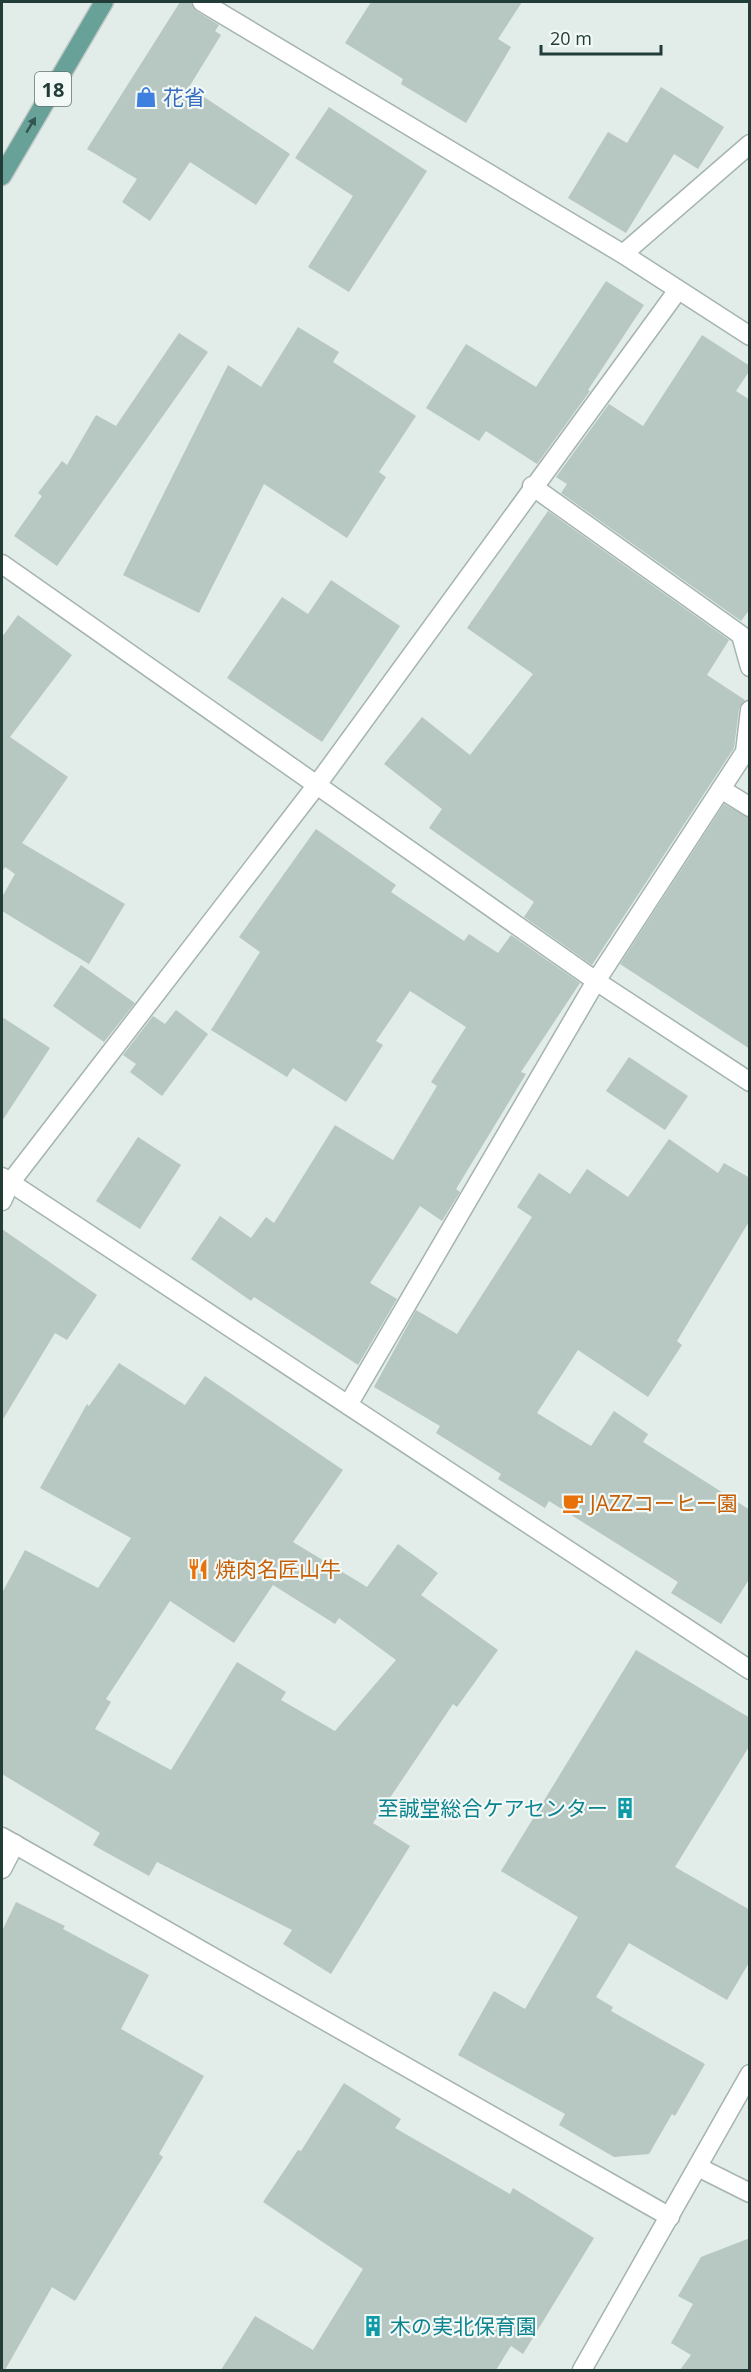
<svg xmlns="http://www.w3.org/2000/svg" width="751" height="2372" viewBox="0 0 751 2372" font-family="'Open Sans','Noto Sans JP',sans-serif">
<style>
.building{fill:#b7c7c2;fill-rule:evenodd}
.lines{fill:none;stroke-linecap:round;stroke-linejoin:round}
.minor-casing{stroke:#a5b4b0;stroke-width:21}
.major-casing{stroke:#c1c9c7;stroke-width:21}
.minor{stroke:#fff;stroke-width:18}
.major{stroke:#67a198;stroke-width:18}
.oneway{fill:#335650}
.labels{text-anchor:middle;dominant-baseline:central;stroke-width:4.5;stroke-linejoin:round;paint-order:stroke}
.shield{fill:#f2f9f6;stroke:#607571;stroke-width:1.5}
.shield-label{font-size:20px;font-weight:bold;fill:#223d38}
.shop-label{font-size:21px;fill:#366cbe;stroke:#f2f9f6;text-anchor:start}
.food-label{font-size:21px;fill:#c56008;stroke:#f2f9f6;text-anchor:start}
.culture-label{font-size:21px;fill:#0d838f;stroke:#f2f9f6;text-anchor:end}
</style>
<rect width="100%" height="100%" fill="#e2ece8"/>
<g class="building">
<path d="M180 2H191L196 11 219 25 215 31 221 35 189 87 290 154 256 205 190 162 150 221 122 202 137 179 87 149Z"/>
<path d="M371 2H522L498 39 511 47 466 123 401 84 403 79 345 43Z"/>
<path d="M661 87 724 127 698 169 674 154 626 233 568 198 608 132 627 143Z"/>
<path d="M329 107 427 171 349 292 308 267 353 196 295 158Z"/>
<path d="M606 281 644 305 588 390 590 391 537 464 486 431 479 441 426 408 466 344 536 387Z"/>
<path d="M298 327 339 352 333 362 416 416 379 472 386 477 347 538 264 484 199 613 123 575 228 365 261 387Z"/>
<path d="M179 333 208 352 57 566 14 536 42 496 38 493 62 461 67 465 96 415 116 426Z"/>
<path d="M702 335 750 366V370L736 391 750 400V609L741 621 561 493 567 484 556 477 609 404 643 426Z"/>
<path d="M548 511 729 640 707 675 745 700 739 709 734 748 592 965 524 917 534 902 429 828 442 809 384 764 422 717 470 755 533 674 467 628Z"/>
<path d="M331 580 400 626 322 742 227 678 282 597 308 614Z"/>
<path d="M18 615 72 655 10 737 68 777 22 843 125 904 89 964 2 911V897L15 874 5 867 2 872V637Z"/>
<path d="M724 804 750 818V1049L620 964Z"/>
<path d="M316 829 396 885 391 892 464 941 469 934 498 953 511 935 580 983 521 1072 526 1074 456 1189 460 1192 442 1221 420 1206 370 1283 397 1299 358 1365 254 1297 251 1301 191 1259 220 1216 251 1238 266 1217 274 1223 335 1125 393 1160 437 1086 431 1082 466 1027 410 991 376 1041 383 1045 346 1102 293 1068 287 1077 211 1030 260 952 239 937Z"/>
<path d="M81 965 135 1003 104 1042 53 1006Z"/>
<path d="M176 1010 208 1034 162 1096 130 1072 136 1064 123 1055 153 1016 165 1024Z"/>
<path d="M2 1017 50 1048 2 1121Z"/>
<path d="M629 1057 688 1096 665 1130 606 1091Z"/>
<path d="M138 1137 181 1165 140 1229 96 1201Z"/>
<path d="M669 1139 718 1173 724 1163 750 1178V1220L677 1341 682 1345 648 1397 578 1350 537 1413 591 1446 614 1411 648 1434 643 1442 750 1510V1578L721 1624 671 1593 678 1582 549 1501 545 1508 498 1479 501 1474 436 1433 440 1426 374 1387 416 1310 457 1334 532 1217 517 1207 539 1173 570 1194 587 1169 628 1197Z"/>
<path d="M2 1229 97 1295 67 1340 55 1333 2 1421Z"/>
<path d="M119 1363 185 1405 205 1376 343 1470 293 1542 367 1587 398 1544 438 1573 421 1595 498 1650 457 1707 453 1704 373 1823 410 1846 331 1974 283 1944 292 1930 157 1862 149 1876 93 1845 100 1833 2 1774V1593L25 1550 98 1588 131 1538 40 1488 87 1404 89 1406ZM273 1585 335 1624 339 1618 396 1660 335 1731 281 1700 286 1692 237 1662 171 1770 95 1729 111 1702 106 1699 170 1601 234 1643Z"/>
<path d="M636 1650 750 1718V1745L675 1867 750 1910V1961L727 2000 629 1943 596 1997 613 2007 611 2011 705 2064 675 2116 672 2114 649 2154 614 2157 559 2125 565 2114 458 2055 494 1991 525 2009 578 1917 501 1871Z"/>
<path d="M16 1902 65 1926 63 1929 149 1975 121 2029 204 2076 159 2154 163 2157 75 2301 52 2287 5 2370H2V1931Z"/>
<path d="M344 2083 401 2119 395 2128 510 2194 513 2188 594 2238 523 2354 511 2346 496 2370H221L255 2316 313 2350 363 2269 263 2202 298 2150 301 2151Z"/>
<path d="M750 2238V2370H680L691 2355 671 2343 693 2304 678 2296 701 2257Z"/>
</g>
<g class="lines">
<defs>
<g id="minor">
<path d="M202 2 623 254 750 336"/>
<path d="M623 254 750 144"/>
<path d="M532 486 741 635 750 667"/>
<path d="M2 564 596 981 750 1082"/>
<path d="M721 789 750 807"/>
<path d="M2 1177 750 1670"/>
<path d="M2 1201 10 1183 316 786 678 290"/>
<path d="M348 1405 596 981 745 752 750 710"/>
<path d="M2 1837 670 2217"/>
<path d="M2 1869 15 1844"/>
<path d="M698 2167 750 2193"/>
<path d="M582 2370 750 2074"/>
</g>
<path id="major" d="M2 176 104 2"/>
</defs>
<use href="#minor" class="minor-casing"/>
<use href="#major" class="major-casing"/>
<use href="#minor" class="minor"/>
<use href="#major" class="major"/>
</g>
<defs><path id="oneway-solid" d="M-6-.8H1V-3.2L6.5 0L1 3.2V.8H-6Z" transform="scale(1.5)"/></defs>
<use class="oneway" href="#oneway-solid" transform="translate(31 125) rotate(-59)"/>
<defs>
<symbol id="shop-bare" viewBox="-9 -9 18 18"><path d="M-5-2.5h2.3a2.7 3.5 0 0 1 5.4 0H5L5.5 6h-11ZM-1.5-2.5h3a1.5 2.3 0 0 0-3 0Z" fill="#3f7fe0" stroke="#f2f9f6" stroke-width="2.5" paint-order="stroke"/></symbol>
<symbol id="cafe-bare" viewBox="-9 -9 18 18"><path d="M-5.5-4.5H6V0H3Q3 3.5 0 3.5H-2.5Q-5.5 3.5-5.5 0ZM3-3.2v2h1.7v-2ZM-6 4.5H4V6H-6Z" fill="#e8710a" stroke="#f2f9f6" stroke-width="2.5" paint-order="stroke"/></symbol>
<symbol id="restaurant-bare" viewBox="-9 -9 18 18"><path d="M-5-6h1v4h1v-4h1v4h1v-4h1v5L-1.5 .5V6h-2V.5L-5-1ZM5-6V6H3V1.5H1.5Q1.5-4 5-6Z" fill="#e8710a" stroke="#f2f9f6" stroke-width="2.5" paint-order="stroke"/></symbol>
<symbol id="building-bare" viewBox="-9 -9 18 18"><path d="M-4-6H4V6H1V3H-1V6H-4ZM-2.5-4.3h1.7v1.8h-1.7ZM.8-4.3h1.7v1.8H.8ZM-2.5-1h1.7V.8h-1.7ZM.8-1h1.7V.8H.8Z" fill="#0f9aa8" stroke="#f2f9f6" stroke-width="2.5" paint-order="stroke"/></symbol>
</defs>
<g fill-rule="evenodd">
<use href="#shop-bare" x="131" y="82" width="30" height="30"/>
<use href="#cafe-bare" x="558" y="1488" width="30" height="30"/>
<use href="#restaurant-bare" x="183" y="1554" width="30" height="30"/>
<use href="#building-bare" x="610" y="1793" width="30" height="30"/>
<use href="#building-bare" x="358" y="2311" width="30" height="30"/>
</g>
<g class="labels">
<rect class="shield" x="35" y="72" width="36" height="34" rx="4.5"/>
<g class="shield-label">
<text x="53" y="89">18</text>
</g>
<g class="shop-label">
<text x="163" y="97">花省</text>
</g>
<g class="food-label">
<text x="590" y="1503">JAZZコーヒー園</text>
<text x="215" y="1569">焼肉名匠山牛</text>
</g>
<g class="culture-label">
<text x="608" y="1808">至誠堂総合ケアセンター</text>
<text x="390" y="2326" text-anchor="start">木の実北保育園</text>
</g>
</g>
<rect width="751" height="2372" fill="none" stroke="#223d38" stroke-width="6"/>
<path d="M541 45v9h120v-9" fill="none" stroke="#223d38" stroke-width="3"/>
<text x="550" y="45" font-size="18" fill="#223d38" stroke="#f2f9f6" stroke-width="4.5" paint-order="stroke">20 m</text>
</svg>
